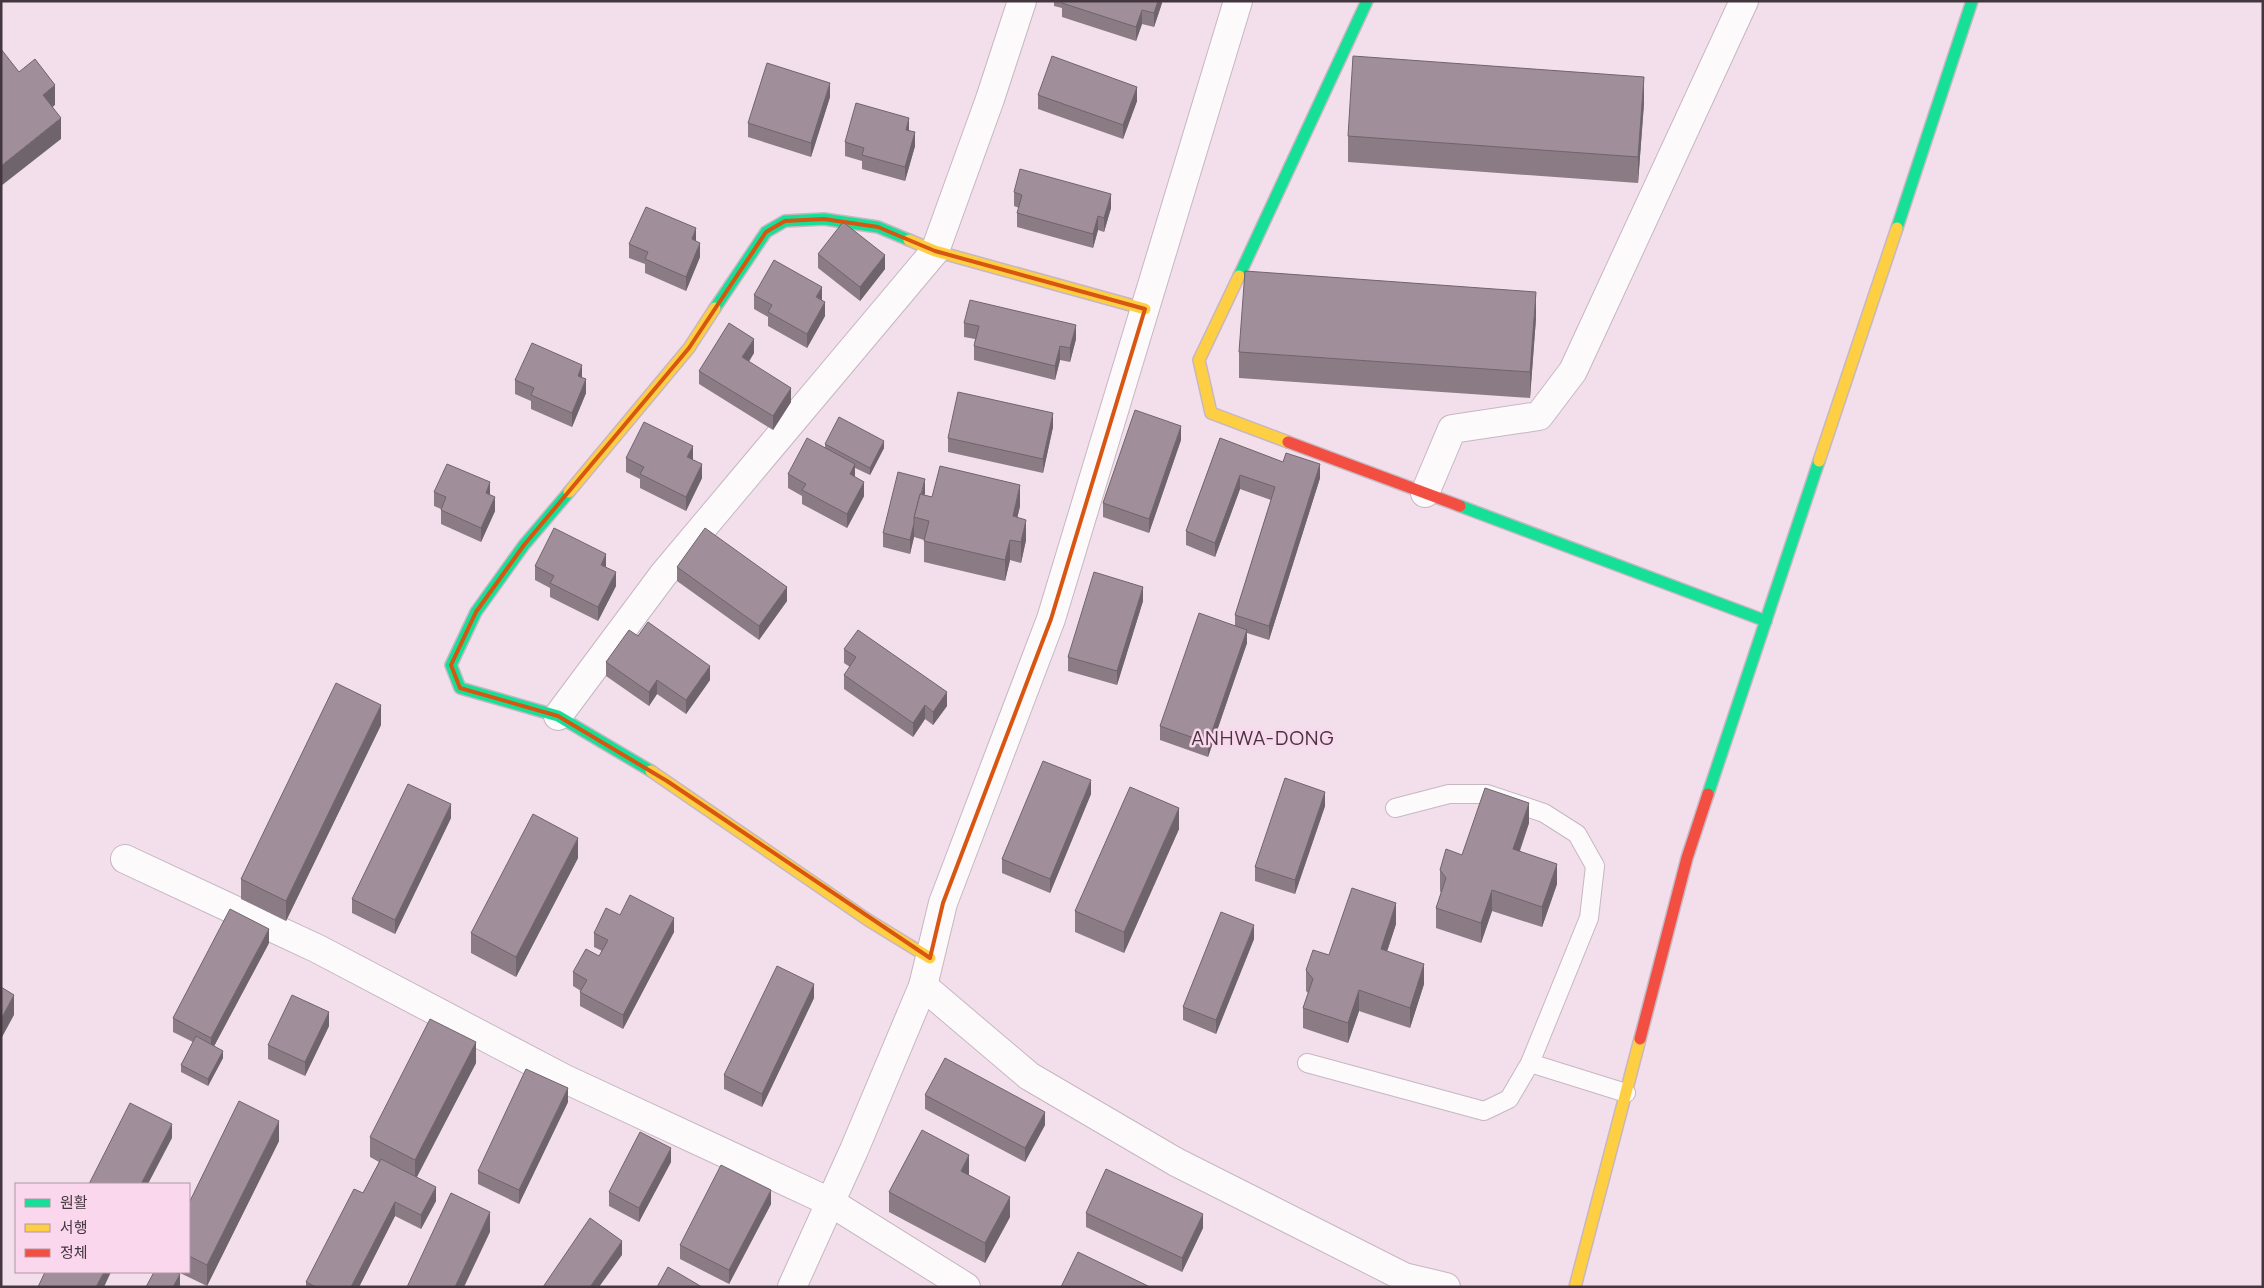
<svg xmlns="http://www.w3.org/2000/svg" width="2264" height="1288" viewBox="0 0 2264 1288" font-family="Manrope,'Noto Sans KR',sans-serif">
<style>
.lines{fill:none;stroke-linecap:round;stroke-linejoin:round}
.lane-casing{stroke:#c6b7c1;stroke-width:20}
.street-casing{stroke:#c6b7c1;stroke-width:30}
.fast-casing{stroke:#c6b7c1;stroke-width:14}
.slow-casing{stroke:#c6b7c1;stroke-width:14}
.jam-casing{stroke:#c6b7c1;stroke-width:14}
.lane{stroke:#fdfafc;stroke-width:18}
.street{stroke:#fdfafc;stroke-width:28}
.fast{stroke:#16e098;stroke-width:11}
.slow{stroke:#ffcf43;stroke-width:11}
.jam{stroke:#f24e42;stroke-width:11}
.wall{fill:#8a7b84}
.shaded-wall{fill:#70646c}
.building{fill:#a08f9a;stroke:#70646c}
.marked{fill:none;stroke:#d85611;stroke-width:4;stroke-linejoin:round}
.labels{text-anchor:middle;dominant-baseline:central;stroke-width:5;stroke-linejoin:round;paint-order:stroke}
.quarter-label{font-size:20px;letter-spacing:1px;fill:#44363f;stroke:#fad7ec}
</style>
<rect width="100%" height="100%" fill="#f2dfeb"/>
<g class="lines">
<defs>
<g id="lane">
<path d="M1307 1063 1484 1111 1509 1099 1530 1063 1589 918 1595 866 1577 834 1544 813 1487 794H1449L1395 808"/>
<path d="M1530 1063 1626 1093"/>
</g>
<g id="street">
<path d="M1425 493 1452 429 1539 416 1573 371 1744 1"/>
<path d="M558 716 663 575 935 251 990 99 1022 1"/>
<path d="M125 859 318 949 563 1078 830 1202 966 1287"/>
<path d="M923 986 1029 1076 1176 1162 1404 1277 1446 1287"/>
<path d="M792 1287 854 1150 923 986 943 903 1051 619 1238 1"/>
</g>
<g id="fast">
<path d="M1897 228 1972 1"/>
<path d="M1239 276 1367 1"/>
<path d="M715 308 766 232 785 221 824 219 878 227 909 240"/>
<path d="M569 492 524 545 476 612 451 665 460 688 558 716 651 771"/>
<path d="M1460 506 1766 621"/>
<path d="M1708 794 1819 461"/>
</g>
<g id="slow">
<path d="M909 240 935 251 1145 309"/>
<path d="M1239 276 1199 360 1211 413 1288 442"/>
<path d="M1819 461 1897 228"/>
<path d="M569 492 689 348 715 308"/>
<path d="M651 771 868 920 930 958"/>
<path d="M1575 1287 1640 1039"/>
</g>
<g id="jam">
<path d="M1288 442 1460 506"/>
<path d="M1640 1039 1687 858 1708 794"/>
</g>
</defs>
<use href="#lane" class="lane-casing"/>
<use href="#street" class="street-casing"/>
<use href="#fast" class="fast-casing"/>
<use href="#slow" class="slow-casing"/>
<use href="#jam" class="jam-casing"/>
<use href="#lane" class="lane"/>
<use href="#street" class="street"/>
<use href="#fast" class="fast"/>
<use href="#slow" class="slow"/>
<use href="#jam" class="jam"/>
</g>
<g class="wall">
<path d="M1054 1H1162V3L1154 27 1142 24 1136 41 1062 17V8L1054 6Z"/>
<path d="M1038 95 1137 101 1123 139 1038 109Z"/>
<path d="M830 97 811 157 748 137V123Z"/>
<path d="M1644 103 1638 183 1348 162V136Z"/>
<path d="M909 130 915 146 905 181 862 169V161L845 156V142Z"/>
<path d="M1014 192 1111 208 1104 232 1098 230 1093 248 1017 227V213L1019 208 1014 206Z"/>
<path d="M696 241 700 257 686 291 645 273V264L629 258V244Z"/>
<path d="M818 254 885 269 860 301 818 268Z"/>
<path d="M754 295 822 300 825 316 807 348 768 326V317L754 309Z"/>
<path d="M1536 318 1530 398 1239 378V352Z"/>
<path d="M964 323 1076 339 1070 362 1060 360 1055 380 974 360V346L975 339 964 337Z"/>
<path d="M754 353 749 362 791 402 773 430 699 384V371Z"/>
<path d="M515 380 586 393 572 427 531 409V401L515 394Z"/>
<path d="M1053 427 1043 473 948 452V438Z"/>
<path d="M1220 438 1320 478 1269 640 1247 633V643L1208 757 1160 740V726L1235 625V615L1271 500 1240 489 1215 557 1186 545V531Z"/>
<path d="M1181 440 1149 533 1103 517V503Z"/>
<path d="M825 444 884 448 870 475 855 468V477L864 496 847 528 802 504V496L788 488V474L825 448Z"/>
<path d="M626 458 693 460 702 478 686 511 640 488V479L626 472Z"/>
<path d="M434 492 490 495 495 511 481 542 441 524V509L434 506Z"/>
<path d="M925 493 924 495 932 497 1020 506 1017 518 1026 540 1021 563 1010 560 1005 581 924 562V540L914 537 910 554 883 547V533Z"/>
<path d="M535 566 606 568 616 586 598 621 550 597V588L535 580Z"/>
<path d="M677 567 787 601 759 640 677 581Z"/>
<path d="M1143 601 1117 685 1068 671V657Z"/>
<path d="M638 636 710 680 686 714 657 694 649 706 606 676V662Z"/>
<path d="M844 649 947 706 933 725 925 719 913 737 844 689V675L850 667 844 663Z"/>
<path d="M381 725 286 921 241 899V879Z"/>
<path d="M1091 794 1050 893 1002 873V859Z"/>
<path d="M1325 806 1295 894 1255 881V867Z"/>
<path d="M451 818 395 934 352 913V899Z"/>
<path d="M1529 823 1520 851 1557 884 1542 927 1492 911 1481 943 1436 928V908L1441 893 1440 891V870Z"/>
<path d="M1179 829 1124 953 1075 932V911Z"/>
<path d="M578 858 516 977 471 953V933Z"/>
<path d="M620 915 674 932 623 1029 580 1006V992L581 991 573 986V972L599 956 602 951 594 947V933Z"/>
<path d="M1396 924 1387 951 1424 984 1410 1028 1359 1011 1348 1043 1303 1028V1008L1308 993 1306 991V970L1329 955Z"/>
<path d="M1254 939 1216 1034 1183 1020V1007Z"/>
<path d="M269 943 214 1046 223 1058 208 1086 181 1072V1065L193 1042 173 1032V1018Z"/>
<path d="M814 998 762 1107 724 1089V1075Z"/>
<path d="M329 1026 305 1076 268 1059V1045Z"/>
<path d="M476 1063 417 1177 436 1201 421 1229 395 1216 359 1287H306V1282L363 1193 379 1162 370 1157V1137Z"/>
<path d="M925 1095 1045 1125 1025 1162 925 1109Z"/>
<path d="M568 1102 519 1204 478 1184V1171Z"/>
<path d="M279 1141 207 1286 178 1272H189V1203Z"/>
<path d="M671 1162 639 1222 609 1206V1192Z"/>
<path d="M969 1176 1010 1217 985 1263 889 1212V1192Z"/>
<path d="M771 1204 729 1284 680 1259V1245Z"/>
<path d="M1086 1213 1203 1228 1182 1272 1086 1227Z"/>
</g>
<g class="shaded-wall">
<path d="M1158 1H1162V3L1154 27V13Z"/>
<path d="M1142 10V24L1136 41V27Z"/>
<path d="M1644 77V103L1638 183V157Z"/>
<path d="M830 83V97L811 157V143Z"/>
<path d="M55 85V105L43 115V95Z"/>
<path d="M1137 87V101L1123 139V125Z"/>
<path d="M61 118V139L1 186V166Z"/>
<path d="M909 118V132L906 130Z"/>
<path d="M915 132V146L905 181V167Z"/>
<path d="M1111 194V208L1104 232V218Z"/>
<path d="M1098 216V230L1093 248V234Z"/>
<path d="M696 228V242L692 239Z"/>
<path d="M700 243V257L686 291V277Z"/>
<path d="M885 255V269L860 301V287Z"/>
<path d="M822 287V301L816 297Z"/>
<path d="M1536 292V318L1530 398V372Z"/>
<path d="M825 302V316L807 348V334Z"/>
<path d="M1076 325V339L1070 362V348Z"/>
<path d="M754 339V353L742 371V357Z"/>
<path d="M1060 346V360L1055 380V366Z"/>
<path d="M582 365V379L578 376Z"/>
<path d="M586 379V393L572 427V413Z"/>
<path d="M791 388V402L773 430V416Z"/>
<path d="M1053 413V427L1043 473V459Z"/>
<path d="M1181 426V440L1149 533V519Z"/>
<path d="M884 441V448L870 475V468Z"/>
<path d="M693 446V460L687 457Z"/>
<path d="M702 464V478L686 511V497Z"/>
<path d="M855 464V478L850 474Z"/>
<path d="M1320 464V478L1269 640V626Z"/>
<path d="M1240 475V489L1215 557V543Z"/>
<path d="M925 479V493L919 518 916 517Z"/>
<path d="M490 482V496L486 493Z"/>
<path d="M864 482V496L847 528V514Z"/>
<path d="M1020 485V506L1013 537V516Z"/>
<path d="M495 497V511L481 542V528Z"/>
<path d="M1026 520V540L1021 563V542Z"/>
<path d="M914 523V537L910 554V540Z"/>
<path d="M1010 540V560L1005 581V560Z"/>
<path d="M606 554V568L601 565Z"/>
<path d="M616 572V586L598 621V607Z"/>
<path d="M787 587V601L759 640V626Z"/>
<path d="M1143 587V601L1117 685V671Z"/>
<path d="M1247 630V643L1208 757V743Z"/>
<path d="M710 666V680L686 714V700Z"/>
<path d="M657 680V694L649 706V692Z"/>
<path d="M947 692V706L933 725V712Z"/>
<path d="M381 705V725L286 921V901Z"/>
<path d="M925 705V719L913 737V723Z"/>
<path d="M1091 780V794L1050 893V879Z"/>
<path d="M1325 792V806L1295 894V880Z"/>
<path d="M1529 803V823L1513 869V849Z"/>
<path d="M451 804V818L395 934V920Z"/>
<path d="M1179 808V829L1124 953V932Z"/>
<path d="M578 838V858L516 977V957Z"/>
<path d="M1557 864V884L1542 927V907Z"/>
<path d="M1492 890V911L1481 943V923Z"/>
<path d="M1396 903V924L1381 970V949Z"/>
<path d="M674 918V932L623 1029V1015Z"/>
<path d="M1254 925V939L1216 1034V1020Z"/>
<path d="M269 929V943L211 1052V1038Z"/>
<path d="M1424 964V984L1410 1028V1008Z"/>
<path d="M814 984V998L762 1107V1094Z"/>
<path d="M1359 990V1011L1348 1043V1023Z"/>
<path d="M14 995V1015L1 1039V1019Z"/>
<path d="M329 1012V1026L305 1076V1062Z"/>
<path d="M476 1042V1063L415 1180V1160Z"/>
<path d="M223 1051V1058L208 1086V1079Z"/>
<path d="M568 1088V1102L519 1204V1190Z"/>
<path d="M1045 1112V1125L1025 1162V1148Z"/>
<path d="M279 1121V1141L207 1286V1265Z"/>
<path d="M172 1124V1138L148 1184H141Z"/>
<path d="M671 1148V1162L639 1222V1208Z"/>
<path d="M969 1155V1175L961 1191V1171Z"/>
<path d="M436 1187V1201L421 1229V1215Z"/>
<path d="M771 1190V1204L729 1284V1270Z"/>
<path d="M1010 1197V1217L985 1263V1243Z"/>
<path d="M395 1202V1216L359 1287H351Z"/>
<path d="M490 1212V1232L464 1287H455Z"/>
<path d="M1203 1214V1228L1182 1272V1258Z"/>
<path d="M622 1241V1255L599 1287H590Z"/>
<path d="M104 1272H111L104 1287H96Z"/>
<path d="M180 1274V1287H173Z"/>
</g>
<g class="building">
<path d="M1062 1H1158L1154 13 1142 10 1136 27 1062 3Z"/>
<path d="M1 49 19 72 35 59 55 85 43 95 61 118 1 166Z"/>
<path d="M1052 56 1137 87 1123 125 1038 95Z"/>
<path d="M1353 56 1644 77 1638 157 1348 136Z"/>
<path d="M767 63 830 83 811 143 748 123Z"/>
<path d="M856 103 909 118 906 130 915 132 905 167 862 155 864 148 845 142Z"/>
<path d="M1020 169 1111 194 1104 218 1098 216 1093 234 1017 213 1022 195 1014 192Z"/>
<path d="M646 207 696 228 692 239 700 243 686 277 645 259 648 252 629 244Z"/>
<path d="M843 222 885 255 860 287 818 254Z"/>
<path d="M774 260 822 287 816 297 825 302 807 334 768 312 772 305 754 295Z"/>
<path d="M1245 271 1536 292 1530 372 1239 352Z"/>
<path d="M970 300 1076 325 1070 348 1060 346 1055 366 974 346 979 326 964 323Z"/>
<path d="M729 323 754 339 742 357 791 388 773 416 699 371Z"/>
<path d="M532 343 582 365 578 376 586 379 572 413 531 395 534 388 515 380Z"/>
<path d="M958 392 1053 413 1043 459 948 438Z"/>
<path d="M1135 410 1181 426 1149 519 1103 503Z"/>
<path d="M839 417 884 441 870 468 825 444Z"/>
<path d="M644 422 693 446 687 457 702 464 686 497 640 474 644 467 626 458Z"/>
<path d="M807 438 855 464 850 474 864 482 847 514 802 490 806 484 788 474Z"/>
<path d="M1220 438 1283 462 1286 453 1320 464 1269 626 1235 615 1275 487 1240 475 1215 543 1186 531Z"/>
<path d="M447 464 490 482 486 493 495 497 481 528 441 510 446 497 434 492Z"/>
<path d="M940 466 1020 485 1013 516 1026 520 1021 542 1010 540 1005 560 924 541 929 521 914 517 920 494 932 497Z"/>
<path d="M898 472 925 479 921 494H920L914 517V523L910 540 883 533Z"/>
<path d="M554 528 606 554 601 565 616 572 598 607 550 583 554 576 535 566Z"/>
<path d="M705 528 787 587 759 626 677 567Z"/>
<path d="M1094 572 1143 587 1117 671 1068 657Z"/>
<path d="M1199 613 1247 630 1208 743 1160 726Z"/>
<path d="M648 622 710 666 686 700 657 680 649 692 606 662 629 630 638 636Z"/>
<path d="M858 630 947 692 933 712 925 705 913 723 844 675 856 657 844 649Z"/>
<path d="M336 683 381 705 286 901 241 879Z"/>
<path d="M1043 761 1091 780 1050 879 1002 859Z"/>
<path d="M1285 778 1325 792 1295 880 1255 867Z"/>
<path d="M408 784 451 804 395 920 352 899Z"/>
<path d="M1130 787 1179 808 1124 932 1075 911Z"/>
<path d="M1485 788 1529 803 1513 849 1557 864 1542 907 1492 890 1481 923 1436 908 1446 878 1440 870 1446 849 1462 855Z"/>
<path d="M533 814 578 838 516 957 471 933Z"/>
<path d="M1352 888 1396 903 1381 949 1424 964 1410 1008 1359 990 1348 1023 1303 1008 1313 979 1306 970 1313 950 1329 955Z"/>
<path d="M630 895 674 918 623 1015 580 992 587 980 573 972 586 949 599 956 608 940 594 933 606 908 620 915Z"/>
<path d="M230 909 269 929 211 1038 173 1018Z"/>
<path d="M1221 912 1254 925 1216 1020 1183 1007Z"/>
<path d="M777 966 814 984 762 1094 724 1075Z"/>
<path d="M1 987 14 995 1 1019Z"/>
<path d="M292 995 329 1012 305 1062 268 1045Z"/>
<path d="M430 1019 476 1042 415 1160 370 1137Z"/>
<path d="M196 1036 223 1051 208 1079 181 1065Z"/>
<path d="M945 1058 1045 1112 1025 1148 925 1095Z"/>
<path d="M526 1069 568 1088 519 1190 478 1171Z"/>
<path d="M239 1101 279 1121 207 1265 189 1256V1203Z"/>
<path d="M130 1103 172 1124 141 1184H89Z"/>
<path d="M922 1130 969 1155 961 1171 1010 1197 985 1243 889 1192Z"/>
<path d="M640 1132 671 1148 639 1208 609 1192Z"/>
<path d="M381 1159 436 1187 421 1215 395 1202 351 1287H316L306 1282 354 1189 363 1193Z"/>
<path d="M721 1165 771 1190 729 1270 680 1245Z"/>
<path d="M1106 1169 1203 1214 1182 1258 1086 1213Z"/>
<path d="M451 1193 490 1212 455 1287H407Z"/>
<path d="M590 1218 622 1241 590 1287H543Z"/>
<path d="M1078 1252 1150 1287H1061Z"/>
<path d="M668 1267 702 1287H657Z"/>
<path d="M45 1272H104L96 1287H38Z"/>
<path d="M154 1272H174L180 1274 173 1287H146Z"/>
</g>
<path class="marked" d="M824 219 878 227 935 251 1145 309 1051 619 943 903 930 958 667 781 558 716 460 688 451 665 476 612 524 545 689 348 766 232 785 221Z"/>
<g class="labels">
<g class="quarter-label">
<text x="1263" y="737">ANHWA-DONG</text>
</g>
</g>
<rect width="2264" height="1288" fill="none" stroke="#44363f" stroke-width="5"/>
<rect x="15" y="1183" width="175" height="90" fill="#fad7ec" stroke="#b197a7"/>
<rect x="25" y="1199" width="25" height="8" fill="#16e098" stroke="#b197a7"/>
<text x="60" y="1208" font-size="15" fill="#44363f">원활</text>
<rect x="25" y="1224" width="25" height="8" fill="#ffcf43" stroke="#b197a7"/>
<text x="60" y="1233" font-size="15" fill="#44363f">서행</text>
<rect x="25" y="1249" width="25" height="8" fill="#f24e42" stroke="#b197a7"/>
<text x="60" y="1258" font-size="15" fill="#44363f">정체</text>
</svg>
